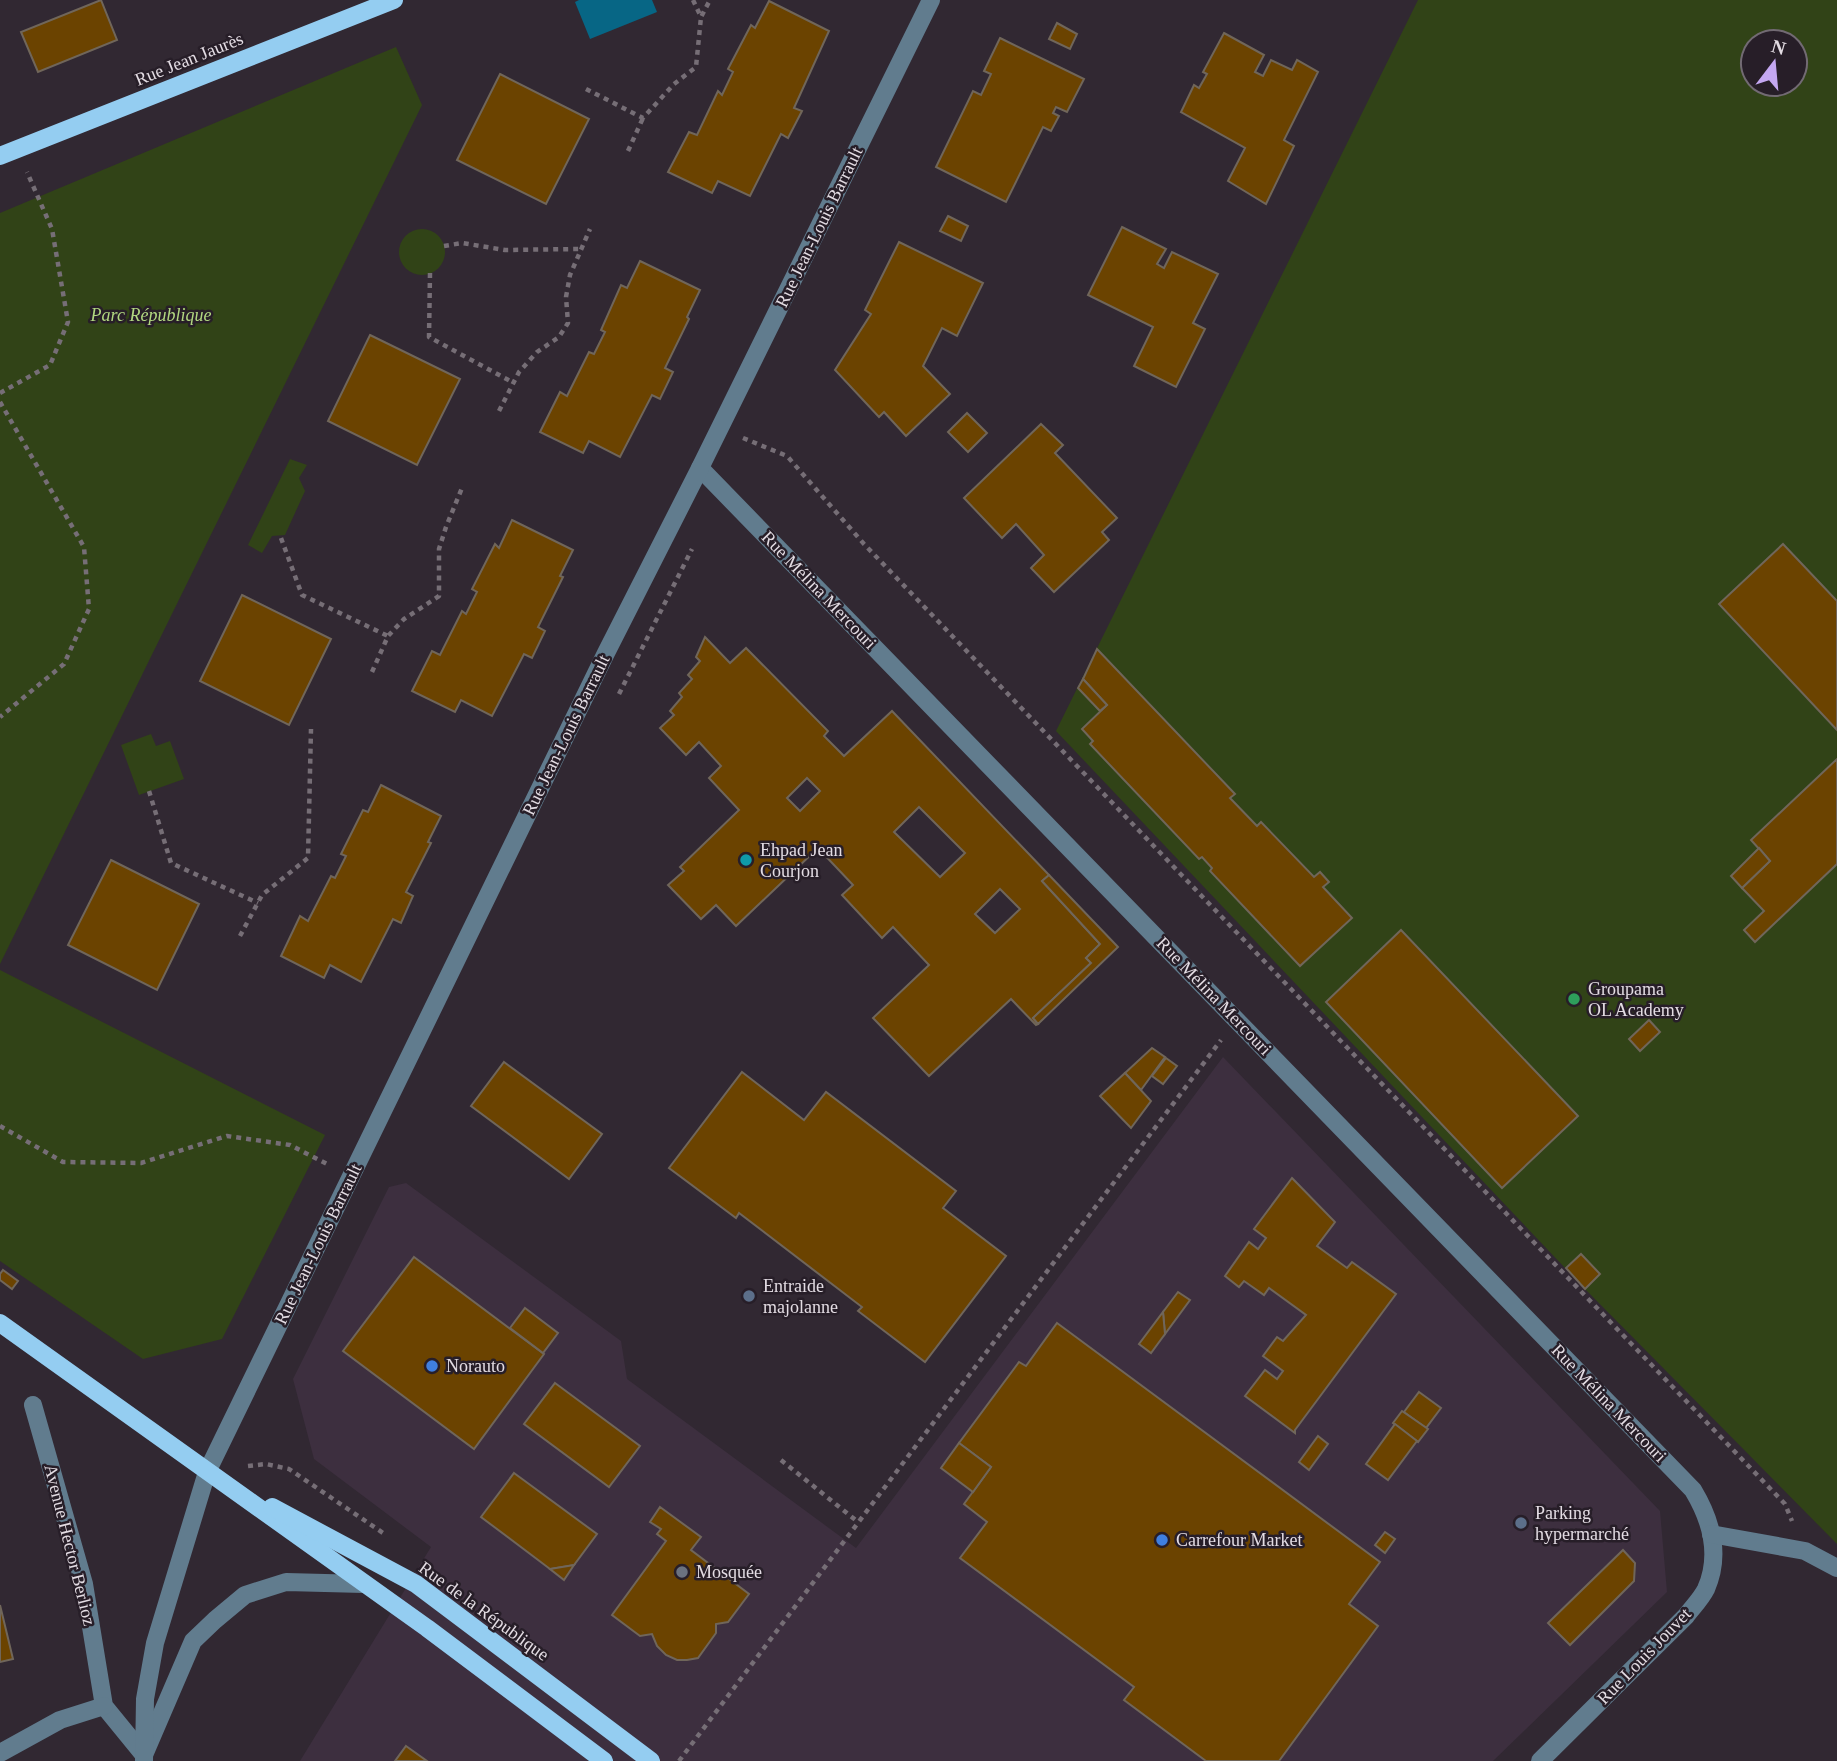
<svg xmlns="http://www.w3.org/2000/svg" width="1837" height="1761" viewBox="0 0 1837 1761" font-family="Georgia,serif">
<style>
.built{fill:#3d2f3f}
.green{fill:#314317;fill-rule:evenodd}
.water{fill:#076685}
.building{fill:#6b4300;stroke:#70665a;stroke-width:2;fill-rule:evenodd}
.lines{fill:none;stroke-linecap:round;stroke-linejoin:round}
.path{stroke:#766e76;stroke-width:4.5;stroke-dasharray:5 5;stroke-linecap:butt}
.minor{stroke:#617c8e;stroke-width:18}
.major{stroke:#94cdf1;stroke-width:18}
.culture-dot{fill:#0f9aa8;stroke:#271e28;stroke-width:2.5}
.leisure-dot{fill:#2e9e5b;stroke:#271e28;stroke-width:2.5}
.service-dot{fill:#5c6f8a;stroke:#271e28;stroke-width:2.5}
.shop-dot{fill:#3f7fe0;stroke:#271e28;stroke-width:2.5}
.worship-dot{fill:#6b7280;stroke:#271e28;stroke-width:2.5}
.labels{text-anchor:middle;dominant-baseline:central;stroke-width:5;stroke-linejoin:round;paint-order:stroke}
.street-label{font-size:18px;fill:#e3dce3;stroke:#271e28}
.park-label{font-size:18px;font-style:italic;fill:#b1d780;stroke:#271e28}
.poi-label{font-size:18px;fill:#e3dce3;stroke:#271e28;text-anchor:start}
</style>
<rect width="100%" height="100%" fill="#312832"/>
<path class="built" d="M1223 1057 1660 1511 1667 1592 1493 1761H300L431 1547 314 1459 293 1379 389 1187 406 1183 621 1341 627 1379 856 1548Z"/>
<g class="green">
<path d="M1418 0H1837V1544L1585 1289 1056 731ZM1753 42H1795V84H1753Z"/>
<path d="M396 47 422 105 0 964V213Z"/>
<circle cx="422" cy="252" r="23"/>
<path d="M290 459 307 465 299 478 305 491 285 535 272 536 262 553 248 545Z"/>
<path d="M151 734 156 746 170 741 184 779 139 795 121 745Z"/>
<path d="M0 970 325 1135 222 1339 143 1359 0 1261Z"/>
</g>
<path class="water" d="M579 0H652L657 12 590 39 575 2Z"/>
<g class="building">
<path d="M101 0 117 40 38 72 21 32Z"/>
<path d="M769 1 829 31 794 108 802 111 788 138 781 134 750 196 718 181 712 193 668 172 689 132 697 135 718 91 722 95 733 72 728 69 751 25 755 28Z"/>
<path d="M1057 23 1077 34 1070 49 1049 39Z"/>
<path d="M1224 33 1264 55 1255 72 1263 76 1271 60 1292 70 1297 60 1318 72 1284 140 1294 146 1266 204 1228 181 1245 148 1181 112 1194 85 1199 88 1207 74 1203 72Z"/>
<path d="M1000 38 1084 79 1067 112 1056 107 1053 113 1059 116 1051 131 1043 127 1006 202 936 167 973 91 981 95 991 74 984 71Z"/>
<path d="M500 74 589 119 546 204 457 160Z"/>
<path d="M948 216 968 226 961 241 940 231Z"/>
<path d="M1122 227 1166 249 1157 264 1164 268 1172 252 1218 274 1193 323 1205 329 1176 387 1134 366 1153 327 1088 295Z"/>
<path d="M899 242 983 283 957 336 942 328 923 366 950 394 906 436 884 412 879 417 835 370 871 314 865 310Z"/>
<path d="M640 261 700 290 687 317 689 319 665 368 673 372 660 399 652 395 620 457 589 441 583 453 540 432 560 392 567 396 589 352 594 354 605 332 601 330 621 285 627 288Z"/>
<path d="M370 335 460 379 417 465 328 421Z"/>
<path d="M967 413 987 433 968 452 948 432Z"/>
<path d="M1041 424 1063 445 1055 453 1117 518 1102 532 1109 540 1054 592 1031 568 1044 555 1016 524 1002 538 964 498Z"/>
<path d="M512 520 573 550 560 576 563 577 538 627 545 631 532 658 524 654 492 716 461 700 455 712 412 691 432 651 440 655 462 611 466 614 477 592 472 589 495 544 499 548Z"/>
<path d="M1783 544 1837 601V730L1719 604Z"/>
<path d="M242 595 331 639 289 725 200 681Z"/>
<path d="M705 637 730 663 746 648 828 731 824 736 844 756 892 711 1049 875 1042 881 1100 944 1086 958 1091 963 1033 1018 1038 1024 1036 1025 1011 999 929 1076 873 1018 929 965 893 927 882 938 842 895 853 885 818 848 736 926 716 905 701 919 668 885 684 871 680 867 739 810 709 778 721 766 699 742 686 755 660 728 674 715 670 711 682 697 679 693 692 679 688 675 700 661 696 657ZM807 778 820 791 800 811 787 798ZM919 807 965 853 940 877 894 832ZM1000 889 1020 909 995 933 975 914Z"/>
<path d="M1097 649 1235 794 1230 798 1257 826 1261 822 1314 877 1320 872 1329 882 1323 887 1352 918 1300 966 1210 871 1212 868 1202 857 1199 859 1090 744 1093 741 1082 729 1107 705 1083 679Z"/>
<path d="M1083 679 1107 705 1100 711 1078 688Z"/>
<path d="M1837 759V864L1755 942 1744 930 1764 911 1742 888 1770 861 1751 840Z"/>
<path d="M381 785 441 816 428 842 431 843 406 892 413 896 401 923 393 919 361 982 330 965 324 978 281 956 300 916 308 921 331 876 335 878 346 856 341 854 363 810 368 812Z"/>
<path d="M1759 848 1770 861 1742 888 1731 876Z"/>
<path d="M111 860 199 904 157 990 68 945Z"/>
<path d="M1049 875 1118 947 1038 1024 1033 1018 1091 963 1086 958 1100 944 1042 881Z"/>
<path d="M1401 930 1578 1116 1502 1188 1326 1002Z"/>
<path d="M1649 1020 1660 1032 1640 1051 1629 1039Z"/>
<path d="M1152 1048 1165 1057 1141 1090 1125 1073Z"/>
<path d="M1166 1058 1177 1066 1163 1084 1152 1076Z"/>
<path d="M504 1062 602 1134 569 1179 471 1106Z"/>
<path d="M742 1072 804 1120 826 1092 956 1191 943 1208 1006 1256 925 1362 858 1311 862 1307 739 1213 736 1218 669 1168Z"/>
<path d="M1125 1073 1151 1101 1131 1128 1100 1096Z"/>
<path d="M1292 1178 1335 1222 1317 1246 1347 1268 1352 1262 1396 1294 1295 1430V1433L1245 1396 1265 1370 1277 1379 1283 1371 1263 1356 1277 1337 1283 1341 1306 1315 1269 1288 1264 1295 1244 1281 1239 1287 1225 1276 1249 1242 1258 1249 1266 1238 1254 1229Z"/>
<path d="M1581 1254 1600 1274 1585 1289 1566 1268Z"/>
<path d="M414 1257 544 1354 474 1449 343 1351Z"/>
<path d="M3 1270 18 1281 12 1289 0 1280V1274Z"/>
<path d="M1178 1292 1190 1300 1165 1334 1163 1312Z"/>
<path d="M525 1308 558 1333 543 1353 510 1328Z"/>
<path d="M1163 1312 1165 1334 1151 1353 1139 1344Z"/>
<path d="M1057 1323 1380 1562 1349 1604 1378 1626 1279 1761H1206L1124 1700 1134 1687 960 1558 987 1522 964 1504 991 1467 959 1443 1019 1362 1026 1366Z"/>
<path d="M555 1383 640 1446 609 1487 524 1424Z"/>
<path d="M1419 1392 1441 1408 1426 1428 1404 1412Z"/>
<path d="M1402 1411 1428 1429 1418 1442 1393 1423Z"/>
<path d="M1395 1424 1417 1441 1388 1480 1366 1464Z"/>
<path d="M1318 1436 1328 1444 1309 1470 1299 1462Z"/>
<path d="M959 1443 991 1467 973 1492 941 1468Z"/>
<path d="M514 1473 597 1534 574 1565 550 1569 481 1517Z"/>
<path d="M660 1507 701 1537 691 1550 749 1594 728 1622 716 1624V1633L698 1658 687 1660H677L666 1655 657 1646 652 1634 640 1636 612 1615 666 1541 657 1534 661 1529 650 1522Z"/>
<path d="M1385 1532 1395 1539 1385 1553 1375 1545Z"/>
<path d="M1623 1550 1635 1563 1634 1581 1570 1645 1548 1623Z"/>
<path d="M574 1565 564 1580 550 1569Z"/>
<path d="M0 1605 13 1659 0 1662Z"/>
<path d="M406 1746 427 1761H395Z"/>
</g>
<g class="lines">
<g class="path">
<path d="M693 0 701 17 710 0"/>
<path d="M586 89 643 118 674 84 696 67 701 17"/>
<path d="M628 151 643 118"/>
<path d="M444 246 462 243 505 250 579 249"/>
<path d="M430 273 429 337 512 382"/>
<path d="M0 393 50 365 68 322 52 229 27 172"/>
<path d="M0 402 84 547 89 609 64 664 0 717"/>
<path d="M499 411 519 372 537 352 559 337 568 323 566 297 570 275 590 229"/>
<path d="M743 438 787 456 864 544 1785 1504 1792 1521"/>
<path d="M281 538 302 595 388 636"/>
<path d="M372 672 388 636 404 619 439 596V549L446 527 462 488"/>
<path d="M619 694 692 549"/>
<path d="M149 791 171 863 258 903"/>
<path d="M240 936 262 895 308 858 311 729"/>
<path d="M0 1126 63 1162 141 1163 227 1136 290 1145 327 1164"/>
<path d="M781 1460 858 1522"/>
<path d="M248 1466 266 1464 289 1469 386 1535"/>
<path d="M679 1761 1221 1040"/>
</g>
<g class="minor">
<path d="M700 468 1693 1490C1711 1520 1721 1555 1706 1589 1701 1599 1692 1608 1686 1616L1540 1761"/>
<path d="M33 1405 84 1584 104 1706 144 1755 193 1641 215 1620 245 1595 286 1582 364 1584"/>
<path d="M1711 1534 1805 1551 1837 1568"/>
<path d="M0 1753 60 1720 104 1706"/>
<path d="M144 1761 145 1699 155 1643 207 1472 606 653 700 468 931 0"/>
</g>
<g class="major">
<path d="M0 156 394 0"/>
<path d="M0 1323 427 1628 604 1761"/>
<path d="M272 1507 416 1584 651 1761"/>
</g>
</g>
<circle class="culture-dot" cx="746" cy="860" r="7"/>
<circle class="leisure-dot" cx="1574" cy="999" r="7"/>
<g class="service-dot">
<circle cx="749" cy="1296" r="7"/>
<circle cx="1521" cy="1523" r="7"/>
</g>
<g class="shop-dot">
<circle cx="432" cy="1366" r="7"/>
<circle cx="1162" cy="1540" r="7"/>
</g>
<circle class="worship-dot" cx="682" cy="1572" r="7"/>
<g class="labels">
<g class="street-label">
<text transform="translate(189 59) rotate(-22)">Rue Jean Jaurès</text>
<text transform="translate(819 227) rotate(-64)">Rue Jean-Louis Barrault</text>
<text transform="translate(819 590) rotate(46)">Rue Mélina Mercouri</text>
<text transform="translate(566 735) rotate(-64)">Rue Jean-Louis Barrault</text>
<text transform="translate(1214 996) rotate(46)">Rue Mélina Mercouri</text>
<text transform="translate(318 1244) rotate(-64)">Rue Jean-Louis Barrault</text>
<text transform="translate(1609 1403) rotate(46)">Rue Mélina Mercouri</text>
<text transform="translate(70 1545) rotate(76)">Avenue Hector Berlioz</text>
<text transform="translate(484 1611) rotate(36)">Rue de la République</text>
<text transform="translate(1644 1656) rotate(-46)">Rue Louis Jouvet</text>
</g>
<g class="park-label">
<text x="151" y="315">Parc République</text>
</g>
<g class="poi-label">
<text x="760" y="850">Ehpad Jean<tspan x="760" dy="21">Courjon</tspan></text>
<text x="1588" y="989">Groupama<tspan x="1588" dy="21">OL Academy</tspan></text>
<text x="763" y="1286">Entraide<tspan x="763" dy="21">majolanne</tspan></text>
<text x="446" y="1366">Norauto</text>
<text x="1535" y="1513">Parking<tspan x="1535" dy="21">hypermarché</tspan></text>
<text x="1176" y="1540">Carrefour Market</text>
<text x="696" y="1572">Mosquée</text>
</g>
</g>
<g transform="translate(1774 63) rotate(16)"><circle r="33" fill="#271e28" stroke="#726a73" stroke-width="2"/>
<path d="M0-5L12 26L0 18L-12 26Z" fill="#c4a7f1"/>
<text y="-10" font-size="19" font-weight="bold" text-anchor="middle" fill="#e3dce3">N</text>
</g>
</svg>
